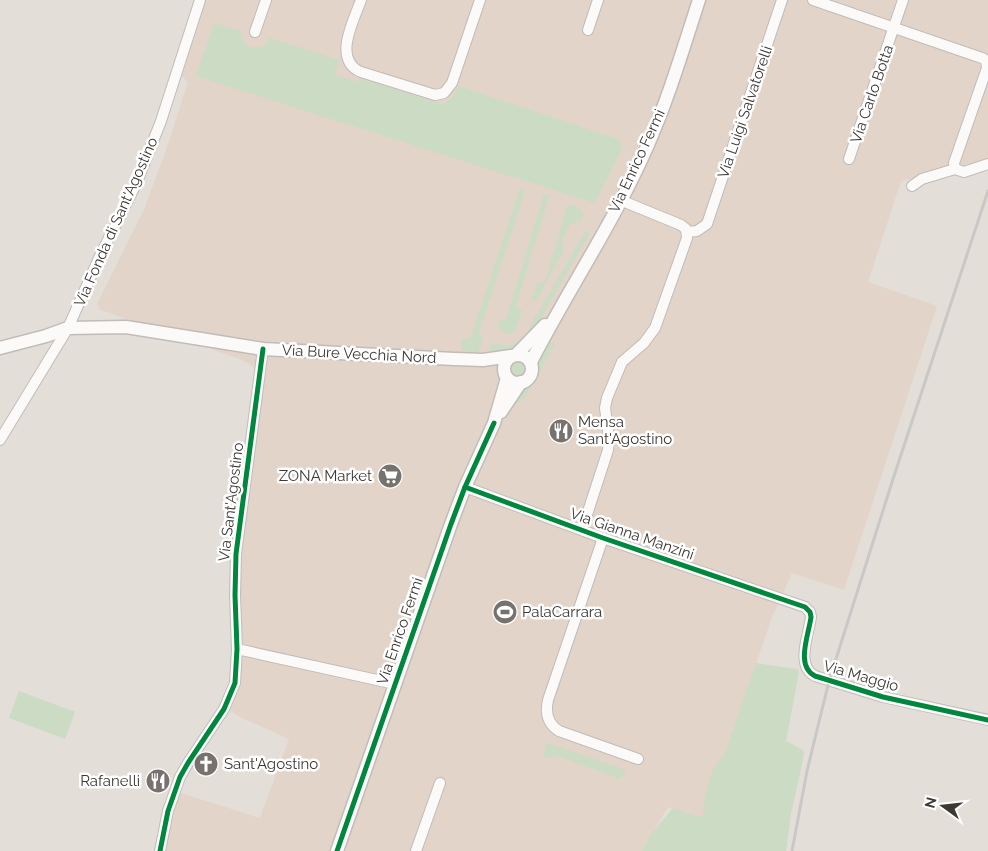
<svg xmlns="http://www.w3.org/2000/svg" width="988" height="851" viewBox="0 0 988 851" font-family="Raleway,sans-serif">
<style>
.industrial{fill:#e2d4c9}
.green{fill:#cbdbc4}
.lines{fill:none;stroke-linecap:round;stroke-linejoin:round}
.minor-casing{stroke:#c1bcb8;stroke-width:12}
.tertiary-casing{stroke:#c1bcb8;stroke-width:15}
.minor{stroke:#fbfaf9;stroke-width:10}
.tertiary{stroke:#fbfaf9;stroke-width:12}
.rail{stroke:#cac8c7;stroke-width:3}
.cycleway-casing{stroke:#fff;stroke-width:8}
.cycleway{stroke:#00873e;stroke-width:5}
.labels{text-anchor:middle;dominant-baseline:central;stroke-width:5;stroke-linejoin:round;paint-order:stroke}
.street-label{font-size:15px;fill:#3d3834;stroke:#fff}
.poi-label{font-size:15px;fill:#3d3834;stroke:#fff;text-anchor:start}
</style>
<rect width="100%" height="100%" fill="#e4ded8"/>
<path class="industrial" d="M195 0H988V159L901 181 868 282 937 306 844 590 792 573 772 617 703 819 668 807 642 851H155L163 814 171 790 260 818 289 739 240 717 222 706 230 684 232 670 255 373 253 367 248 363 237 358 101 310 97 304 144 209 165 153 188 82 173 67Z"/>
<g class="green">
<path d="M214 23 240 31 243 42 251 48 263 46 270 38 339 60 335 75 359 82 360 78 441 104C449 102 456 94 459 86L621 140 620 145 623 147 595 203 196 76Z"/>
<path d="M520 188 525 190 479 333 483 338 478 352 464 351 461 349V340L471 337Z"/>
<path d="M544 194 549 196 516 306 522 311 515 330C509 336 503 333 498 327L500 320 506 319Z"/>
<path d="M568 204C576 207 587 209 581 221L570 224 562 241 563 251 536 301H533L532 299 537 284 545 281Z"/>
<path d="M586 230 590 233 533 332 514 350 489 353C489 337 499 347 507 346 515 345 521 340 525 335Z"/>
<path d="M548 342 555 343 539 373 540 356Z"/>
<circle cx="518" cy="369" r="7"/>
<path d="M532 386 522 401 510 406 523 389Z"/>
<path d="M756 663 797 669 799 672 786 741 803 750 804 755 791 814 786 851H642L652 833 673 808 696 816H703V811L706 809 703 802 713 770 725 753Z"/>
<path d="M19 691 75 712 65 739 9 718Z"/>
<path d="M548 743 626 770 620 779H614L616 777 554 755 546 758 544 756 545 745Z"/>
</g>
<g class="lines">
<defs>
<g id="minor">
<path d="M361 0C354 20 332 60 361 72L435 95 444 93 452 83 480 0"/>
<path d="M813 0 982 58 986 60 987 68 954 163 955 169"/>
<path d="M588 30 598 0"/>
<path d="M255 32 266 0"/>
<path d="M849 159 903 0"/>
<path d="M955 169 964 172 988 164"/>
<path d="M912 186 922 179 955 169"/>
<path d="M687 232 697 231 707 224 782 0"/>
<path d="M0 440 68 328 100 256 137 182 161 121 200 0"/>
<path d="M465 487 603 538 805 607 810 612 811 617C809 634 795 666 815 676L883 697 988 720"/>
<path d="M582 530 608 450 609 438 605 408 607 398 622 362 644 343 655 328 687 238 686 229 681 225 620 200"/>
<path d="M603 538 548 700C545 713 548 724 559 731L638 759"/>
<path d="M237 649 395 684"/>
<path d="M160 851 168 811 180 777 188 763 224 709 235 683 237 649 235 595 236 554 263 349"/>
<path d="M416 851 440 783"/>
</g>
<g id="tertiary">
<path d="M0 348 46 336 68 328 126 327 263 349 454 359 483 360 511 356"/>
<circle cx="518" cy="369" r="14"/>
<path d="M516 355 545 325"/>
<path d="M531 362C568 290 614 222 647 147 668 100 683 49 699 0"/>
<path d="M501 412 521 382"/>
<path d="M337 851 451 524 465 487 494 423 507 378"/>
</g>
</defs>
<use href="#minor" class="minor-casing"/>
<use href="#tertiary" class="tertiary-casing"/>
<use href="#minor" class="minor"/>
<use href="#tertiary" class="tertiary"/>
<path class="rail" d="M792 851 807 771 829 681 893 479 988 191"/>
<defs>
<g id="cycleway">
<path d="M465 487 603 538 805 607 810 612 811 617C809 634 795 666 815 676L883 697 988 720"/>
<path d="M160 851 168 811 180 777 188 763 224 709 235 683 237 649 235 595 236 554 263 349"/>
<path d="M337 851 451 524 465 487 494 423"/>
</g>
</defs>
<use href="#cycleway" class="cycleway-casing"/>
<use href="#cycleway" class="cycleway"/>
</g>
<defs>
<symbol id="restaurant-disc" viewBox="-11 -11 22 22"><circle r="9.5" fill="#77726d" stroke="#fff"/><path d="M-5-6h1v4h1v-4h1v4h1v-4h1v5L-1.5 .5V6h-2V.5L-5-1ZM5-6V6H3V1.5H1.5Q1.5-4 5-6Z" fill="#fff"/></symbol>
<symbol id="supermarket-disc" viewBox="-11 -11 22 22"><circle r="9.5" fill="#77726d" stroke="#fff"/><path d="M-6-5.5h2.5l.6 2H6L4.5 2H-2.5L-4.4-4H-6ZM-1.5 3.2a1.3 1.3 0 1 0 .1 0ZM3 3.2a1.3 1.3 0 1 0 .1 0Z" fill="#fff"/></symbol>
<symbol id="stadium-disc" viewBox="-11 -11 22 22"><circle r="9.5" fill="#77726d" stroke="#fff"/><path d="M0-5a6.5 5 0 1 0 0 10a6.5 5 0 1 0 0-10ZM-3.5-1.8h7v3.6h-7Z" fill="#fff"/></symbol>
<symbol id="church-disc" viewBox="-11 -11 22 22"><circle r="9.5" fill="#77726d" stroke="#fff"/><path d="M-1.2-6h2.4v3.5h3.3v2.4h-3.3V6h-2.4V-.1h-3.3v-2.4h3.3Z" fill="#fff"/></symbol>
</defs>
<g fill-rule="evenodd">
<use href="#restaurant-disc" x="547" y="417" width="28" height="28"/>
<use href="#supermarket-disc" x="376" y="462" width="28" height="28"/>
<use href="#stadium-disc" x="491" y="598" width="28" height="28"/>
<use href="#church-disc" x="192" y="750" width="28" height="28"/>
<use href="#restaurant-disc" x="144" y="767" width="28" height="28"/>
</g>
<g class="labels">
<g class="street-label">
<text transform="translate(872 94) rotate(-71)">Via Carlo Botta</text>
<text transform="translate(745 112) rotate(-71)">Via Luigi Salvatorelli</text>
<text transform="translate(637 161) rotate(-65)">Via Enrico Fermi</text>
<text transform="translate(116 222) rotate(-66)">Via Fonda di Sant'Agostino</text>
<text transform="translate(359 354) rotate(3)">Via Bure Vecchia Nord</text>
<text transform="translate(231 502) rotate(-83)">Via Sant'Agostino</text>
<text transform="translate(632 534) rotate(19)">Via Gianna Manzini</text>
<text transform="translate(400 631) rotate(-71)">Via Enrico Fermi</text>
<text transform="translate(861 676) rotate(16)">Via Maggio</text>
</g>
<g class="poi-label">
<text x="578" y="422">Mensa<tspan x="578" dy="17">Sant'Agostino</tspan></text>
<text x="372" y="476" text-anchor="end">ZONA Market</text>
<text x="522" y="612">PalaCarrara</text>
<text x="224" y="764">Sant'Agostino</text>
<text x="140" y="781" text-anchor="end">Rafanelli</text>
</g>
</g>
<g transform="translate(943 806) rotate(285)" stroke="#ffffff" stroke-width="4" paint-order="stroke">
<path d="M0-4L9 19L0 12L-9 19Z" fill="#3d3834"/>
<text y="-8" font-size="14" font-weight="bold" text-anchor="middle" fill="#3d3834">N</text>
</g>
</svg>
